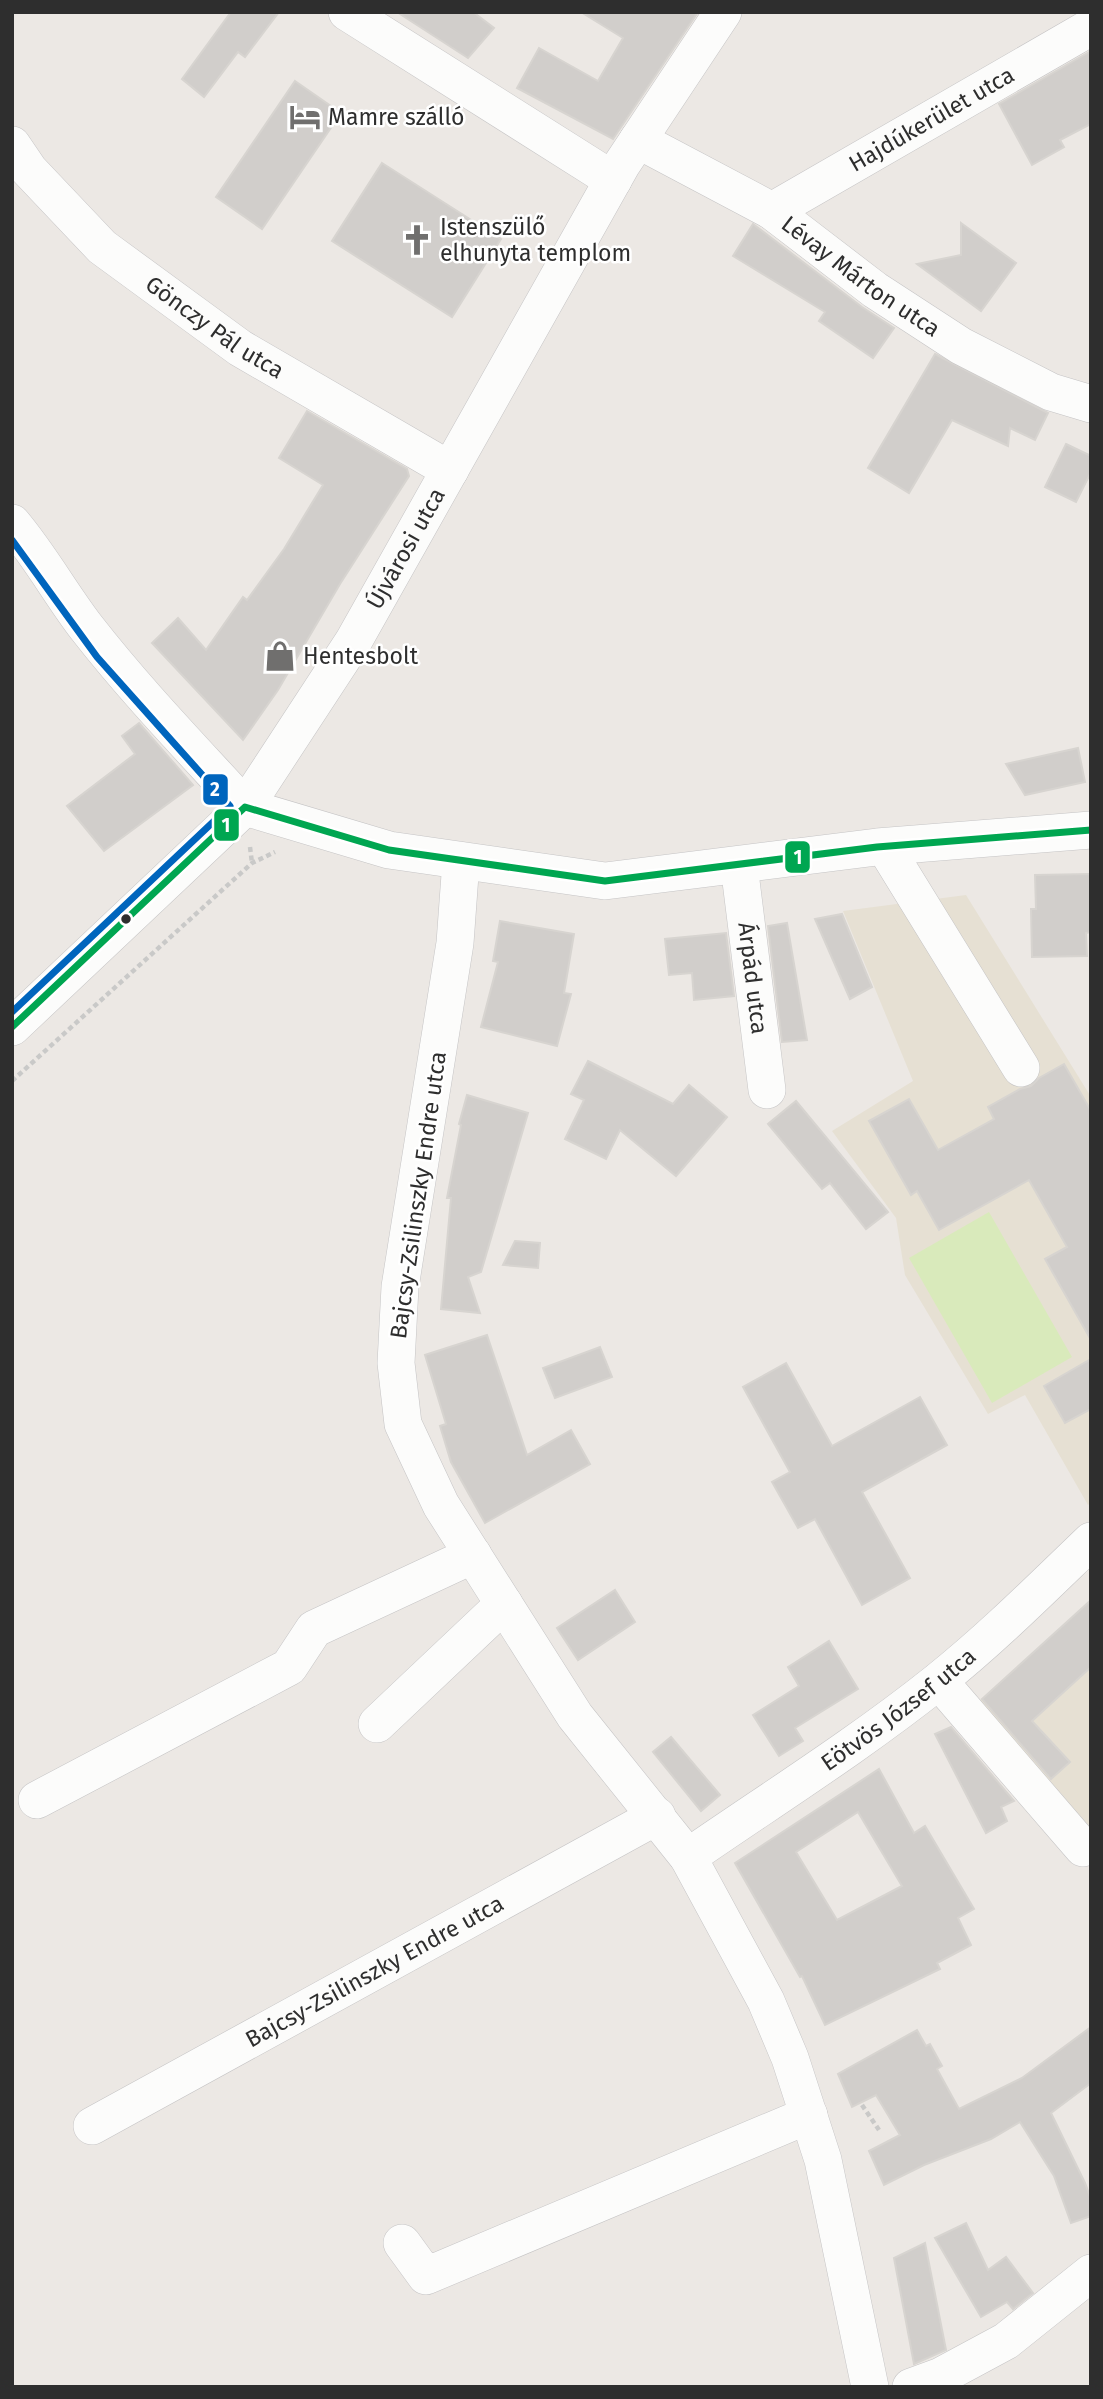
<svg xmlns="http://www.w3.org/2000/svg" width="1103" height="2399" viewBox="0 0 1103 2399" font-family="'Fira Sans',sans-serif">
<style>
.education{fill:#e6e0d3}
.pitch{fill:#d9eabb}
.building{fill:#d1cecb;stroke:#d7d4d0;stroke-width:2;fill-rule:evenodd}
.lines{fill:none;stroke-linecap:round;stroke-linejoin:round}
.minor-casing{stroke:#c5c4c5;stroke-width:38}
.path{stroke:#c9c9c8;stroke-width:4.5;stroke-dasharray:5 3.5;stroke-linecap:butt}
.minor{stroke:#fcfcfb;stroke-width:37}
.bus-1-casing{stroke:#fff;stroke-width:12}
.bus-2-casing{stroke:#fff;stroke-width:12}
.bus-1{stroke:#00a651;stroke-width:7}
.bus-2{stroke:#0065bd;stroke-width:7}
.bus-dot{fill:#2e2e2e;stroke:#fff;stroke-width:2.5}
.labels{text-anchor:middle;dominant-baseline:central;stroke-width:5;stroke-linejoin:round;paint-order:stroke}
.poi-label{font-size:23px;fill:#2e2e2e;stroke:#fff;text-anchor:start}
.street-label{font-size:23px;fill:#2e2e2e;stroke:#fff}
.line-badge{stroke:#fff;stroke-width:2.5}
.badge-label{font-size:19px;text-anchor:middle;font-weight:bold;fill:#fff}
</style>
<rect width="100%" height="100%" fill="#ece8e4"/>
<g class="education">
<path d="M966 895 1091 1097V1502L1088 1505 1025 1395 988 1414 905 1275 896 1218 832 1131 913 1081 843 911Z"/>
<path d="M1091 1600V1852L969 1710Z"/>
</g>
<path class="pitch" d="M989 1212 1072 1357 992 1403 909 1258Z"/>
<g class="building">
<path d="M231 12H279L245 57 238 52 204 97 182 79Z"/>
<path d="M397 12H473L494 28 468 58Z"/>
<path d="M581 12H698L613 139 517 88 539 48 598 81 623 38Z"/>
<path d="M1091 51V124L1060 140 1064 147 1032 165 999 104Z"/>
<path d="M295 81 341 113 262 229 216 197Z"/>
<path d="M382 163 501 239 452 317 332 241Z"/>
<path d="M961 223 1016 263 981 311 917 264 961 255Z"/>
<path d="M753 224 862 307 894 328 873 358 819 321 825 312 733 256Z"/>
<path d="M935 354 1048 413 1035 440 1010 428 1008 446 952 420 909 493 868 468Z"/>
<path d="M307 411 407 469 409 476 340 584 278 690 243 740 152 643 178 618 206 650 243 597 247 600 284 549 323 485 279 458Z"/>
<path d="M1066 444 1091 456V472L1076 502 1045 487Z"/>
<path d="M139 723 193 785 104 851 67 806 135 754 122 736Z"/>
<path d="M1078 748 1085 782 1025 795 1006 764Z"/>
<path d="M1091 874V932L1086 933 1087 956 1032 957 1031 909H1036L1035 875Z"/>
<path d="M842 914 872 987 850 999 815 919Z"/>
<path d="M500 921 574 934 564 993 571 994 557 1046 481 1027 498 962 493 961Z"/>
<path d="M787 923 807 1040 782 1042 768 926Z"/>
<path d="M726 933 734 996 694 1000 692 973 669 975 665 939Z"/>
<path d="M588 1061 673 1104 689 1085 727 1117 676 1176 620 1130 606 1159 565 1139 584 1100 571 1094Z"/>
<path d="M1064 1064 1091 1111V1340L1045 1259 1067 1247 1029 1180 939 1230 917 1191 911 1195 869 1121 909 1099 938 1150 994 1119 988 1107 1020 1089 1031 1086 1039 1078Z"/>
<path d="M467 1095 528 1113 481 1272 468 1277 480 1313 441 1309 451 1198H447L461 1125 459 1124Z"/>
<path d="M796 1101 888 1212 866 1229 830 1183 822 1189 768 1124Z"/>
<path d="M515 1241 540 1243 538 1268 503 1265Z"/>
<path d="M487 1335 527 1455 571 1430 590 1464 485 1523 451 1462 440 1426 446 1424 425 1355Z"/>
<path d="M600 1347 612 1377 555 1398 543 1368Z"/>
<path d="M1091 1359V1409L1065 1423 1044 1386Z"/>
<path d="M786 1363 832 1446 920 1397 947 1445 862 1492 910 1578 862 1605 815 1519 798 1528 772 1482 790 1472 743 1387Z"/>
<path d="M615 1590 635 1622 578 1660 557 1628Z"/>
<path d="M1091 1600V1667L1032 1721 1070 1762 1051 1779 982 1699Z"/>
<path d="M829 1641 858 1689 795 1728 803 1741 779 1756 753 1715 799 1686 788 1667Z"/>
<path d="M951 1727 1014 1801 1001 1807 1007 1821 986 1833 935 1734Z"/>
<path d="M671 1737 720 1795 701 1811 653 1752Z"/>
<path d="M879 1769 914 1833 925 1826 974 1909 958 1918 971 1945 937 1963 940 1969 825 2025 802 1976 800 1977 735 1863ZM858 1812 902 1886 837 1920 796 1852Z"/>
<path d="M1091 2027V2083L1051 2113 1085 2183 1091 2199V2216L1071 2223 1054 2176 1020 2122 991 2139 924 2165 884 2185 869 2151 900 2135 876 2095 852 2107 838 2074 917 2030 926 2046 930 2044 942 2066 937 2069 959 2109 1022 2078Z"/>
<path d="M966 2223 988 2270 1006 2257 1033 2293 1013 2309 1007 2302 981 2317 935 2238Z"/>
<path d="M925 2243 946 2350 914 2364 894 2258Z"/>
</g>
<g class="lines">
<defs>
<g id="minor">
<path d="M347 12 613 180"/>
<path id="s1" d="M638 140 772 211 875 290 961 346 1051 392 1091 404"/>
<path id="s2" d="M12 145 29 170 102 247 240 348 450 470"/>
<path id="s3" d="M772 211 1091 27"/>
<path d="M12 523C40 556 60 593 86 627 135 690 191 748 245 807"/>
<path d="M245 807 389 850 605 881 877 847 1091 830"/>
<path d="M885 847 1021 1068"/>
<path d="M461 861 455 943 400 1287 396 1363 403 1424 441 1505 575 1716 688 1857 766 2001 790 2058 823 2160 870 2387"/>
<path id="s4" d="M739 865 767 1090"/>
<path id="s5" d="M12 1027 245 807 353 642 622 164 723 12"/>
<path d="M939 1681 1083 1848"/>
<path d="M377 1724 504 1604"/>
<path d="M37 1800 289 1667 314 1629 473 1555"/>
<path id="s6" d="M688 1857C772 1799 858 1745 937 1682 991 1639 1041 1589 1091 1541"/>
<path id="s7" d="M92 2126 657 1816"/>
<path d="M402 2243 426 2276 809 2115"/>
<path d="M911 2387 941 2376 1006 2341 1091 2273"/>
</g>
</defs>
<use href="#minor" class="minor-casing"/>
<g class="path">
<path d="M250 847 252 863"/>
<path d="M12 1081 252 863 275 852"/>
<path d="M862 2105 879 2130"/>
</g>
<use href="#minor" class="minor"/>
<defs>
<path id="bus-1" d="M12 1027 245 807 389 850 605 881 877 847 1091 830"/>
<path id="bus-2" d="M12 540 97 657 230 806 12 1012"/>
</defs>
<use href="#bus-1" class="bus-1-casing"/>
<use href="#bus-2" class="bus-2-casing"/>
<use href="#bus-1" class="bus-1"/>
<use href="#bus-2" class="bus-2"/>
</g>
<defs>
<symbol id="hotel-bare" viewBox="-9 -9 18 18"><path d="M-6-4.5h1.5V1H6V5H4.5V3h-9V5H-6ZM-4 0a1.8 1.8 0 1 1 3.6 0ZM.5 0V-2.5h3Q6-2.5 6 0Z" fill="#706f6e" stroke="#fff" stroke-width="2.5" paint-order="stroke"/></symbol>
<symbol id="church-bare" viewBox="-9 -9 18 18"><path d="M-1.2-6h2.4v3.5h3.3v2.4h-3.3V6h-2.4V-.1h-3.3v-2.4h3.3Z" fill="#706f6e" stroke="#fff" stroke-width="2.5" paint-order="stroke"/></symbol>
<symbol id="shop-bare" viewBox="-9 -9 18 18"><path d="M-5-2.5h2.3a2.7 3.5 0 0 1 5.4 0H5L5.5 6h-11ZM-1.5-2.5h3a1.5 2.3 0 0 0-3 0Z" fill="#706f6e" stroke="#fff" stroke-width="2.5" paint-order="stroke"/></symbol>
</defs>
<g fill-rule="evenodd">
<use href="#hotel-bare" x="283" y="95" width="44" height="44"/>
<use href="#church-bare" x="395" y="218" width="44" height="44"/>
<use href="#shop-bare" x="258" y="634" width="44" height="44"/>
</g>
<circle class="bus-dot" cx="126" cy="919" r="6"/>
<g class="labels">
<g class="poi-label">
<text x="328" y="117">Mamre szálló</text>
<text x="440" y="227">Istenszülő<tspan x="440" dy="26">elhunyta templom</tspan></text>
<text x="303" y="656">Hentesbolt</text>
</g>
<g class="street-label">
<text stroke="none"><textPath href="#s3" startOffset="184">Hajdúkerület utca</textPath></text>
<text stroke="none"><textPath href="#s1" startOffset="262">Lévay Márton utca</textPath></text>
<text stroke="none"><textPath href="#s2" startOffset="275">Gönczy Pál utca</textPath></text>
<text stroke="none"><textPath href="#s5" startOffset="625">Újvárosi utca</textPath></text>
<text stroke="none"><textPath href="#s4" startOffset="114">Árpád utca</textPath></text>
<text transform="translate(418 1195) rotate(-82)">Bajcsy-Zsilinszky Endre utca</text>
<text stroke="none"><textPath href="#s6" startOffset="257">Eötvös József utca</textPath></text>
<text stroke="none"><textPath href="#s7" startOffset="322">Bajcsy-Zsilinszky Endre utca</textPath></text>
</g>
</g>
<g class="line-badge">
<rect x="202" y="773" width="27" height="33" rx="7" fill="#0065bd"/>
<rect x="213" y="808" width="27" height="34" rx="7" fill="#00a651"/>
<rect x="784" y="840" width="27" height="34" rx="7" fill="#00a651"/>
</g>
<g class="badge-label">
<text x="215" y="796">2</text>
<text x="226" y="832">1</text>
<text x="798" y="864">1</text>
</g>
<rect width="1103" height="2399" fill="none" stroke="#2e2e2e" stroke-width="28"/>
</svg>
